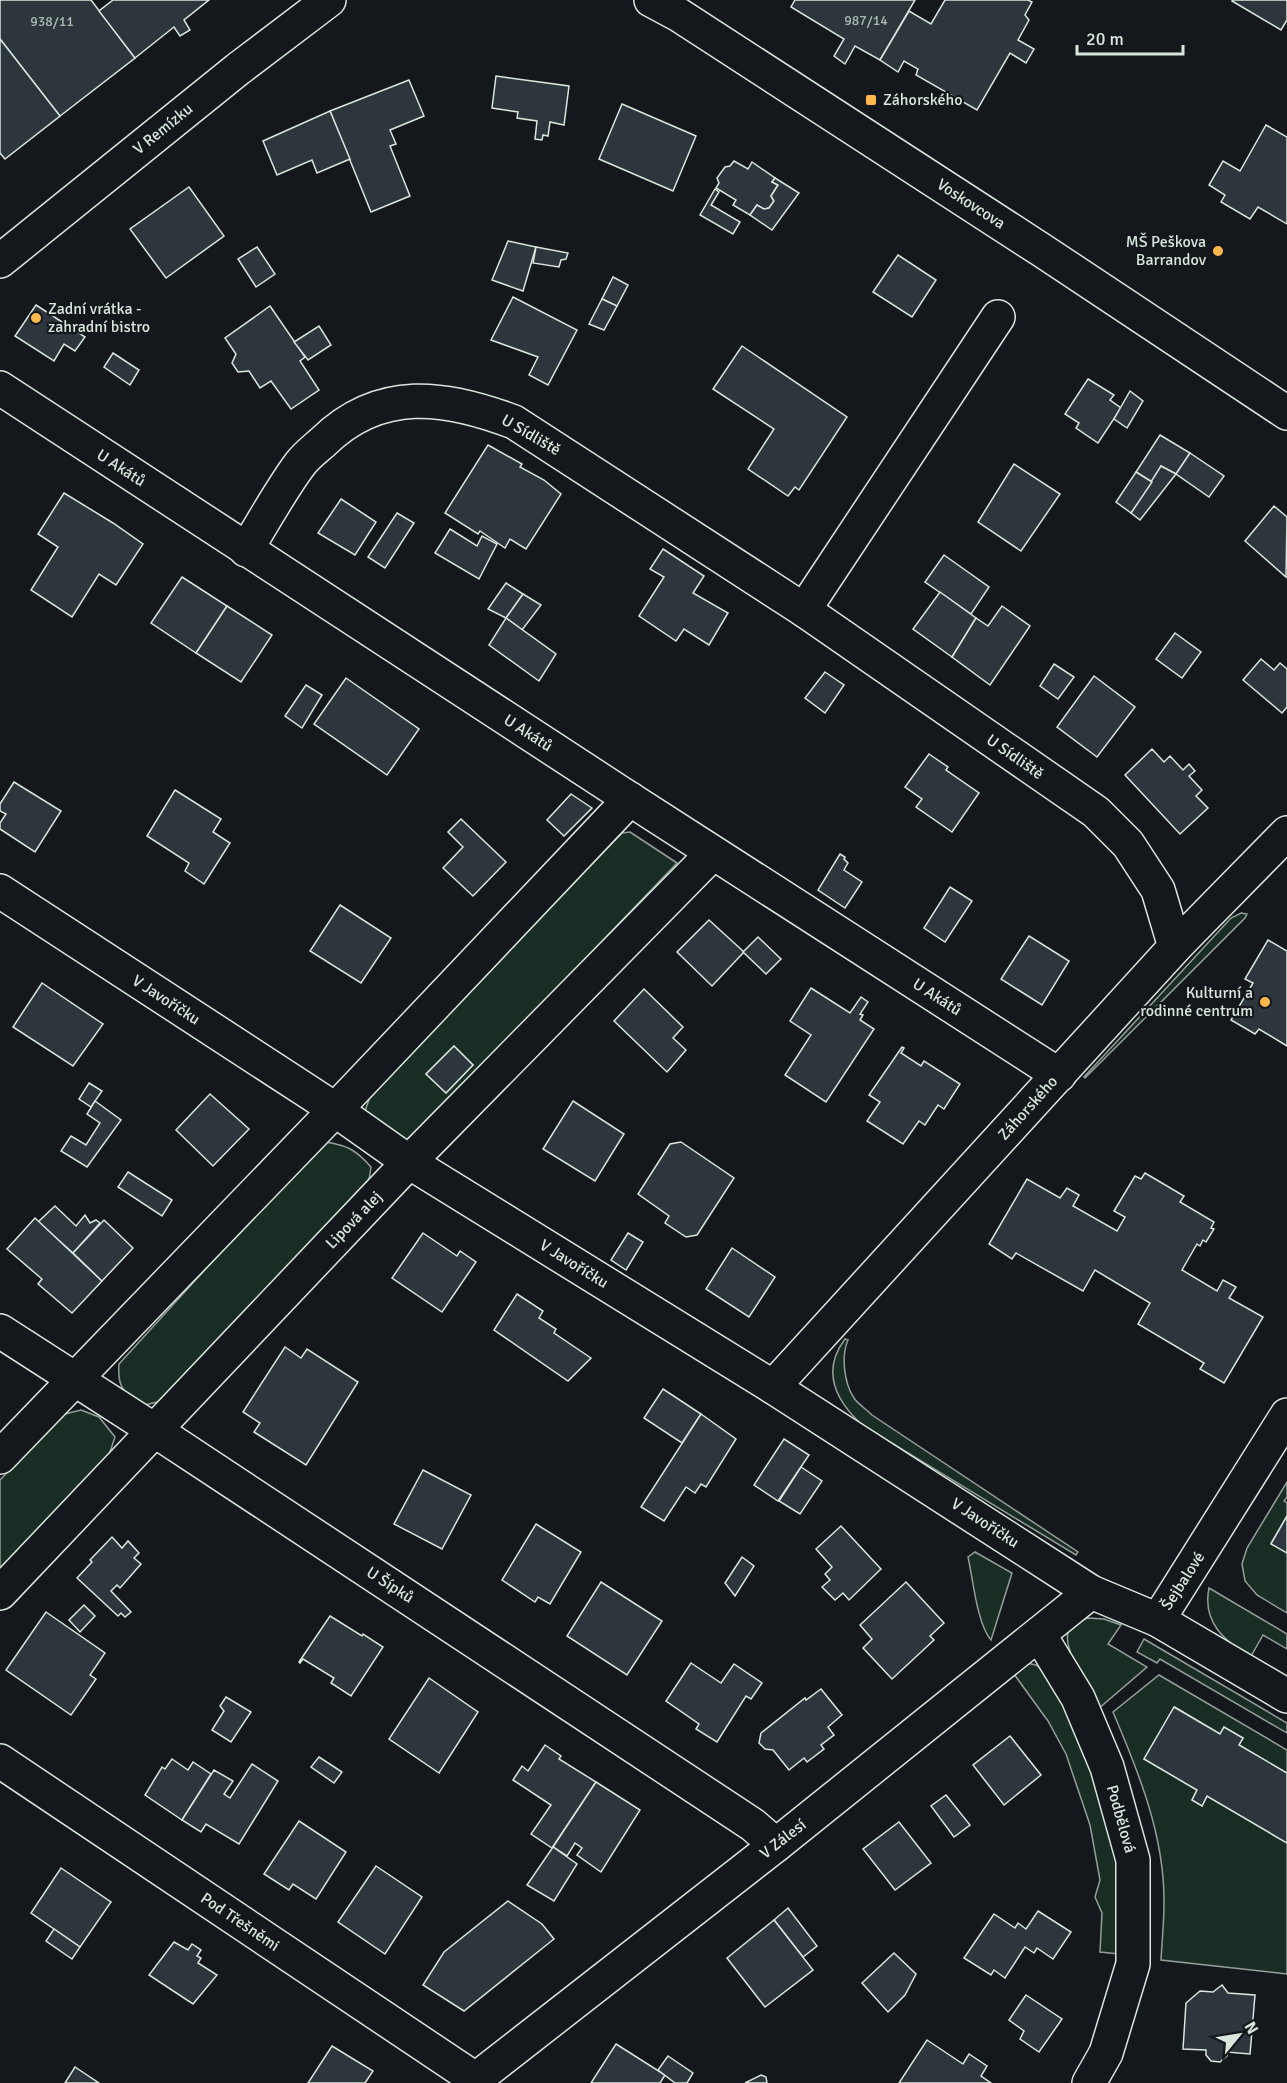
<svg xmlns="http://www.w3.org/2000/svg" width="1287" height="2083" viewBox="0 0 1287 2083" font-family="Signika,sans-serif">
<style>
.green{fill:#1a2d24;stroke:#939e99;stroke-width:1.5;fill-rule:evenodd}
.building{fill:#2c363c;stroke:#d8e6dc;stroke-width:1.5}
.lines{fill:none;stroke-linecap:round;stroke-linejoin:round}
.minor-casing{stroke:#d8e6dc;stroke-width:36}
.minor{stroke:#14181c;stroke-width:33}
.poi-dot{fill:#ffb74d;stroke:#14181c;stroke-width:2}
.labels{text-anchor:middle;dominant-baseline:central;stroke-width:4.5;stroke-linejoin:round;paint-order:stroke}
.number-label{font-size:14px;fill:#adbab4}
.poi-label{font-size:16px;fill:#d8e6dc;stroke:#14181c;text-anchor:start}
.street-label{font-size:16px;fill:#d8e6dc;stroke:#14181c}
</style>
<rect width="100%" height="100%" fill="#14181c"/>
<g class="green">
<path d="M630 832 677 863 423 1128 409 1140 397 1139 365 1111 372 1091 622 833ZM454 1046 473 1065 446 1093 426 1074Z"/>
<path d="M1241 913 1247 914 1245 918 1085 1078 1084 1077 1231 918Z"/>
<path d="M325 1142C347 1145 356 1150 371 1167L368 1186 161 1401 145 1405C124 1393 117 1389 119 1364L315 1149Z"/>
<path d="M845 1339 848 1340C841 1356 844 1383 854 1398 858 1404 866 1409 872 1415L1078 1552 1076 1555 862 1425C835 1400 821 1371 845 1339Z"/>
<path d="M81 1410 99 1417 115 1437 108 1458 0 1572V1480L61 1415Z"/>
<path d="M1287 1482V1497L1284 1501 1287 1503V1516L1271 1543 1287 1553V1613L1257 1595 1245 1581 1242 1564 1247 1548Z"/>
<path d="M975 1552 1012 1573 991 1640C977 1624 973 1579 968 1557Z"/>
<path d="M1209 1588 1287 1634V1649L1263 1635 1250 1658C1224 1640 1202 1622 1209 1588Z"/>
<path d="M1088 1618 1104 1619 1121 1625 1108 1644 1147 1667 1098 1709C1090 1692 1063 1651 1068 1632 1069 1629 1071 1626 1073 1623Z"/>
<path d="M1144 1639 1287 1723V1733L1160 1659 1157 1663 1137 1652Z"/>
<path d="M1026 1663 1036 1665 1050 1675 1090 1763 1119 1865V1954L1100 1952 1102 1913 1095 1897 1100 1880 1090 1825 1066 1754 1048 1721 1011 1670Z"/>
<path d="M1159 1675 1287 1750V1773L1239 1745 1243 1738 1224 1727 1220 1734 1175 1707 1144 1759 1197 1790 1192 1800 1202 1806 1207 1796 1287 1843V1974L1161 1960C1162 1941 1164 1922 1164 1904 1165 1837 1139 1773 1113 1712Z"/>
</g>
<g class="building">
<path d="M0 0H91L135 58 60 116 0 39Z"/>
<path d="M113 0H209L184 20 190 30 180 36 174 27 135 58 99 11Z"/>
<path d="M795 0H915L880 60 855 46 845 64 834 56 844 39 791 7Z"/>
<path d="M945 0H1028L1032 2 1025 15 1029 20 1018 40 1034 49 1026 63 1010 53 977 110 916 75 918 69 904 61 898 72 880 60 909 11 931 24Z"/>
<path d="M1233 0H1287V20L1281 30 1232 1Z"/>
<path d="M0 39 60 116 5 159 0 153Z"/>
<path d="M496 76 569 86 564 125 550 122 548 136 543 135 542 140 535 139 537 121 517 118 518 112 492 108Z"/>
<path d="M409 80 424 116 390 130 396 144 390 146 410 196 371 212 330 111Z"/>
<path d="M622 104 696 136 673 191 599 159Z"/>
<path d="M330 111 350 159 317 173 312 160 277 175 263 141Z"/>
<path d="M1266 125 1287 137V224L1258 207 1250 219 1221 202 1225 195 1209 185 1223 161 1240 171Z"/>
<path d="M734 161 748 169 752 162 775 178 772 182 778 185 771 196 774 201 769 208 764 209 757 205 750 215 733 205 736 200 716 188 719 183 717 178 725 167 730 166Z"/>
<path d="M775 178 799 193 772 230 750 215 757 205 764 209 769 208 774 201 771 196 778 185 772 182Z"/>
<path d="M189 187 224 236 166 278 130 229Z"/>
<path d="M715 189 719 192 711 205 740 222 733 234 700 215Z"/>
<path d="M508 241 536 247 523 291 492 280Z"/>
<path d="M257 247 275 274 256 287 238 259Z"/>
<path d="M536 247 568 253 566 259 561 260 559 267 533 263Z"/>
<path d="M898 255 936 280 912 317 873 292Z"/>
<path d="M613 277 628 285 617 306 602 299Z"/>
<path d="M513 297 577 330 548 385 529 375 538 357 491 340Z"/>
<path d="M602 299 617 306 604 330 589 324Z"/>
<path d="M36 305 85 337 75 351 64 344 54 361 15 336Z"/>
<path d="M270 306 305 357 300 361 319 390 291 409 271 381 260 388 249 371 238 372 232 363 236 354 225 338Z"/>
<path d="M319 326 331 345 308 360 294 342Z"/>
<path d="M742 346 847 417 799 490 795 487 788 496 748 469 774 429 713 389Z"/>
<path d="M113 353 139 370 130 385 104 367Z"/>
<path d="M1088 379 1114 395 1110 400 1121 408 1098 443 1076 428 1079 423 1065 414Z"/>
<path d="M1130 391 1143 401 1127 428 1114 419Z"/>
<path d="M1160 435 1190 453 1176 474 1161 466 1152 482 1136 472Z"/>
<path d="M488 445 522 464 520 467 544 480 561 494 526 549 510 539 505 548 480 531 478 534 445 513Z"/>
<path d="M1190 453 1224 476 1209 497 1176 474Z"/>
<path d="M1014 464 1060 494 1021 551 978 522Z"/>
<path d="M1161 466 1176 474 1140 520 1131 513Z"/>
<path d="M1136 472 1152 482 1131 513 1116 502Z"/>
<path d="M64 493 113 523 143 544 116 585 99 574 72 617 31 590 58 547 38 534Z"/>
<path d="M341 499 376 522 355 555 318 533Z"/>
<path d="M1274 506 1287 517 1286 577 1245 541Z"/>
<path d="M397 513 414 523 385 568 368 557Z"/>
<path d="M450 529 477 546 482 536 497 544 479 579 435 553Z"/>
<path d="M663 549 704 576 693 593 728 613 709 645 684 629 676 641 639 616 664 577 650 569Z"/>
<path d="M944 555 989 587 971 614 925 582Z"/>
<path d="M182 577 227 606 196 653 151 623Z"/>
<path d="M506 583 523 594 506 618 488 609Z"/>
<path d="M940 592 976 618 952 657 913 629Z"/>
<path d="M523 594 541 605 522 630 506 618Z"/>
<path d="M227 606 272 635 241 682 196 653Z"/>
<path d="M1002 606 1030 626 990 685 952 657 976 618 988 626Z"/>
<path d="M506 618 556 654 539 681 489 645Z"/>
<path d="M1175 633 1201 652 1182 678 1156 659Z"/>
<path d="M1261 659 1274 670 1280 663 1287 669V707L1282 713 1243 680Z"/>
<path d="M1054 664 1074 677 1058 699 1040 686Z"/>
<path d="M825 672 844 685 825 713 805 698Z"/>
<path d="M1094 676 1135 707 1097 757 1057 727Z"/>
<path d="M346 678 419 729 387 775 314 724Z"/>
<path d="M306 685 322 695 302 728 285 716Z"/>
<path d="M1152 749 1164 762 1170 756 1183 770 1189 764 1195 771 1189 776 1202 790 1196 796 1208 808 1180 834 1125 775Z"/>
<path d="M929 754 948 767 946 770 979 793 952 832 916 807 922 799 905 787Z"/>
<path d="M14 782 61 811 35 852 0 829V823L6 814 0 811V804Z"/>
<path d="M175 790 221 819 213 832 230 843 204 884 185 871 189 863 147 836Z"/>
<path d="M571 794 592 808 564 836 547 820Z"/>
<path d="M461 819 506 862 473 896 443 868 463 847 448 832Z"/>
<path d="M840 854 845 857 844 859 848 863 844 870 862 882 845 908 818 890Z"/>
<path d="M950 887 972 901 945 942 924 928Z"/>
<path d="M340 905 391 938 361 983 310 951Z"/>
<path d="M709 920 744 952 712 986 677 952Z"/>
<path d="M1029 936 1069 961 1042 1005 1001 979Z"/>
<path d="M758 937 781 959 766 974 743 952Z"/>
<path d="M1268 940 1287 951V1046L1259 1029 1255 1034 1231 1020 1253 983 1245 979Z"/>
<path d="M42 983 103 1024 73 1066 13 1027Z"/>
<path d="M811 988 850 1013 861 997 868 1002 860 1014 863 1015 860 1020 874 1029 826 1102 785 1075 811 1035 790 1021Z"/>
<path d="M644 989 683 1027 673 1038 686 1050 667 1072 614 1021Z"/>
<path d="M454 1046 473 1065 446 1093 426 1074Z"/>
<path d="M902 1047 904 1048 901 1053 921 1066 924 1061 960 1084 944 1109 938 1105 925 1125 919 1121 903 1144 867 1121 880 1102 869 1095Z"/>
<path d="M89 1083 102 1091 91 1107 79 1099Z"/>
<path d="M210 1094 249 1129 213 1166 176 1130Z"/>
<path d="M95 1101 121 1120 87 1167 61 1151 71 1136 86 1145 100 1123 87 1114Z"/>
<path d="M573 1101 624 1134 595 1181 543 1149Z"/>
<path d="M681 1142 734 1178 697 1235 686 1237 665 1223 669 1216 638 1194 670 1144Z"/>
<path d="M128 1172 172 1200 162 1216 118 1187Z"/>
<path d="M1145 1173 1184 1196 1180 1202 1214 1222 1211 1228 1214 1229 1206 1242 1203 1240 1200 1246 1197 1244 1182 1270 1217 1291 1223 1280 1236 1287 1229 1298 1263 1317 1224 1383 1200 1369 1204 1363 1138 1324 1150 1303 1095 1270 1083 1291 1016 1253 1012 1259 989 1244 1027 1179 1060 1198 1067 1188 1079 1195 1073 1206 1117 1231 1125 1217 1114 1211 1135 1176 1141 1179Z"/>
<path d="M55 1206 76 1226 85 1215 90 1223 96 1220 100 1223 73 1253 38 1222Z"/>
<path d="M35 1218 102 1281 72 1313 38 1284 42 1279 7 1249Z"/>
<path d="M104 1220 133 1248 102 1281 73 1253Z"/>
<path d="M423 1233 457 1256 460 1251 476 1262 442 1312 392 1278Z"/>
<path d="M628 1233 643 1242 626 1270 611 1260Z"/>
<path d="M732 1248 775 1277 749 1317 706 1289Z"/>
<path d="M517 1294 543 1311 539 1318 556 1329 554 1333 591 1358 568 1381 494 1330Z"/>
<path d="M285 1347 301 1358 307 1349 358 1382 306 1465 254 1432 260 1423 243 1412Z"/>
<path d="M663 1389 701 1414 682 1443 644 1418Z"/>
<path d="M701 1414 736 1439 706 1487 701 1484 695 1493 686 1487 664 1521 641 1507Z"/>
<path d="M784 1439 809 1455 778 1501 754 1485Z"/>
<path d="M801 1467 822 1481 800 1514 779 1501Z"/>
<path d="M423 1470 471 1495 442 1549 394 1524Z"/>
<path d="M1287 1516V1553L1271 1544Z"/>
<path d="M536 1524 581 1552 550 1604 538 1597 535 1602 502 1580Z"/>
<path d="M841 1526 881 1569 849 1600 843 1593 835 1600 822 1587 830 1580 825 1574 832 1567 816 1549Z"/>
<path d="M112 1537 122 1548 128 1541 139 1553 134 1558 141 1564 120 1588 117 1585 111 1591 131 1612 125 1617 121 1613 118 1616 77 1578 92 1562 90 1560Z"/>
<path d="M742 1557 754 1566 735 1596 725 1583Z"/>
<path d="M601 1582 662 1621 627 1675 567 1636Z"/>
<path d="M906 1582 944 1623 930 1636 934 1640 892 1679 863 1648 872 1639 860 1625Z"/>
<path d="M84 1605 95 1616 80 1632 69 1620Z"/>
<path d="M46 1612 105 1653 90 1675 96 1679 71 1715 6 1670Z"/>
<path d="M330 1616 362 1636 363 1634 383 1647 351 1696 331 1683 334 1678 303 1659 300 1663 299 1662Z"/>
<path d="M691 1663 721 1683 734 1664 762 1683 751 1699 746 1696 717 1742 696 1729 699 1724 666 1701Z"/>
<path d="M429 1678 478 1712 439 1773 389 1739Z"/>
<path d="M821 1689 842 1715 828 1727 834 1735 821 1745 824 1749 807 1762 804 1758 789 1770 773 1750 765 1749 759 1743 761 1733 805 1698 806 1700Z"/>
<path d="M226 1697 251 1712 231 1742 212 1730 224 1711 220 1706Z"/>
<path d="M1174 1707 1220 1734 1224 1727 1243 1738 1239 1745 1287 1773V1843L1207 1796 1202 1806 1192 1800 1197 1790 1144 1759Z"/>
<path d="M1010 1736 1041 1775 1004 1805 973 1765Z"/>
<path d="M545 1745 561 1756 559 1759 596 1782 552 1848 531 1834 551 1805 513 1780 522 1766 528 1771Z"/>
<path d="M319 1757 342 1772 334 1783 311 1767Z"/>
<path d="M172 1759 188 1770 193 1762 211 1774 182 1820 145 1795 162 1767 165 1769Z"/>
<path d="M252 1764 278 1781 239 1844 206 1824 201 1832 182 1820 214 1770 233 1781 224 1794 230 1798Z"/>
<path d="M596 1782 640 1810 601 1872 577 1855 582 1848 575 1843 567 1856 553 1847Z"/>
<path d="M946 1795 970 1825 954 1837 931 1806Z"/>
<path d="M299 1821 346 1852 316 1899 293 1884 289 1890 264 1874Z"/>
<path d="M899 1822 931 1863 895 1890 863 1849Z"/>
<path d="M553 1847 577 1864 554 1901 527 1885Z"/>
<path d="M376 1866 422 1897 385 1954 338 1922Z"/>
<path d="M61 1868 111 1902 80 1947 31 1913Z"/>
<path d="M508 1901 542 1924 554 1939 464 2011 423 1985 444 1952Z"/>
<path d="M788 1908 817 1946 803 1957 774 1920Z"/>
<path d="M1038 1911 1071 1932 1053 1959 1037 1948 1034 1953 1025 1947 1005 1978 994 1970 991 1975 964 1958 994 1914 1015 1928 1018 1923 1026 1929Z"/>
<path d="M774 1920 813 1970 765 2007 727 1958Z"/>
<path d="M54 1929 80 1947 72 1959 46 1941Z"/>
<path d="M174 1942 188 1950 192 1944 201 1950 197 1956 201 1958 198 1963 217 1975 193 2004 149 1975Z"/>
<path d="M894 1953 916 1974 905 1995 888 2012 862 1983Z"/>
<path d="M1222 1985 1228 1993 1255 1995 1250 2054 1227 2052V2056L1220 2062 1211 2061 1206 2055V2050L1183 2049 1186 2003 1200 1991 1213 1992Z"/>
<path d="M1026 1995 1062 2019 1039 2052 1020 2039 1024 2031 1009 2020Z"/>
<path d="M927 2040 963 2064 969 2054 987 2066 981 2076 991 2083H899Z"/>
<path d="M616 2044 665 2075 660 2083H591Z"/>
<path d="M332 2046 373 2071 365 2083H308Z"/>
<path d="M668 2056 693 2073 687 2083H675L658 2070Z"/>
<path d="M75 2067 99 2083H65Z"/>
<path d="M761 2075 766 2077 767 2083H745Z"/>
</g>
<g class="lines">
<defs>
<g id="minor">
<path d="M651 0 679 15 1043 251 1287 413"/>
<path d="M0 261 238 69 329 0"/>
<path d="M0 388 619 792 1059 1075"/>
<path d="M246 550C264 521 280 491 300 464 306 456 315 449 323 442 380 386 446 396 514 422L804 610 1096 812 1128 844 1158 890 1175 947"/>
<path d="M804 610 998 317"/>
<path d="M0 891 324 1102 409 1162 773 1387 1091 1592 1158 1620 1287 1696"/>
<path d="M0 1331 168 1439 753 1825 776 1845"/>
<path d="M773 1387 1175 947 1287 833"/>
<path d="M0 1457 335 1110 630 799"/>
<path d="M0 1593 409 1162 713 853"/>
<path d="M1158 1620 1287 1415"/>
<path d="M1039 1634 1078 1698 1107 1767 1133 1860V1964L1106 2053 1089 2083"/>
<path d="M0 1761 481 2083"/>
<path d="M471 2083 776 1845 1091 1592"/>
</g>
</defs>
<use href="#minor" class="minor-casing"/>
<use href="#minor" class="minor"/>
</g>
<g class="poi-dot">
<rect x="865" y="94" width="12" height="12" rx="3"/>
<circle cx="1218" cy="251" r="6"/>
<circle cx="36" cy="318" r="6"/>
<circle cx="1265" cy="1002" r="6"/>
</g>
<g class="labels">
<g class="number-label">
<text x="866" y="20">987/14</text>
<text x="52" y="21">938/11</text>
</g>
<g class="poi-label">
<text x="883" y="100">Záhorského</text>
<text x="1206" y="242" text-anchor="end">MŠ Peškova<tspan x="1206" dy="18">Barrandov</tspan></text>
<text x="48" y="309">Zadní vrátka -<tspan x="48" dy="18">zahradní bistro</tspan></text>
<text x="1253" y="993" text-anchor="end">Kulturní a<tspan x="1253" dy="18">rodinné centrum</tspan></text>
</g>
<g class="street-label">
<text transform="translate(163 129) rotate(-39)">V Remízku</text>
<text transform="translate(971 204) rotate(33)">Voskovcova</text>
<text transform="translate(531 435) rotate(30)">U Sídliště</text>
<text transform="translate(121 468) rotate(33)">U Akátů</text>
<text transform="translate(528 733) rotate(33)">U Akátů</text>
<text transform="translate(1015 757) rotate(35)">U Sídliště</text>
<text transform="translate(937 997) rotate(33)">U Akátů</text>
<text transform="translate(166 1000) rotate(33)">V Javoříčku</text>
<text transform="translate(1028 1108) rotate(-48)">Záhorského</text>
<text transform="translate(354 1220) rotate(-46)">Lipová alej</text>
<text transform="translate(574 1264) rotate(32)">V Javoříčku</text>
<text transform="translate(985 1523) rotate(33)">V Javoříčku</text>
<text transform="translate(1183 1581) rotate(-57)">Šejbalové</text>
<text transform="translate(390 1585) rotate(33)">U Šípků</text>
<text transform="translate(1121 1819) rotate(74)">Podbělová</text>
<text transform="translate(783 1839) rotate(-38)">V Zálesí</text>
<text transform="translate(240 1922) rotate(34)">Pod Třešněmi</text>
</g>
</g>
<g transform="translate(1239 2035) rotate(60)" stroke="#14181c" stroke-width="4.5" paint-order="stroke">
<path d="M0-4.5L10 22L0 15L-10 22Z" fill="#d8e6dc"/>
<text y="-9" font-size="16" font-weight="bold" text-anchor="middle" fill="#d8e6dc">N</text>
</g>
<path d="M1077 45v9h106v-9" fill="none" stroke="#d8e6dc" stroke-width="3"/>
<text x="1086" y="45" font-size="18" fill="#d8e6dc" stroke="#14181c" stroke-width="4.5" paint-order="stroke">20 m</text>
</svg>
